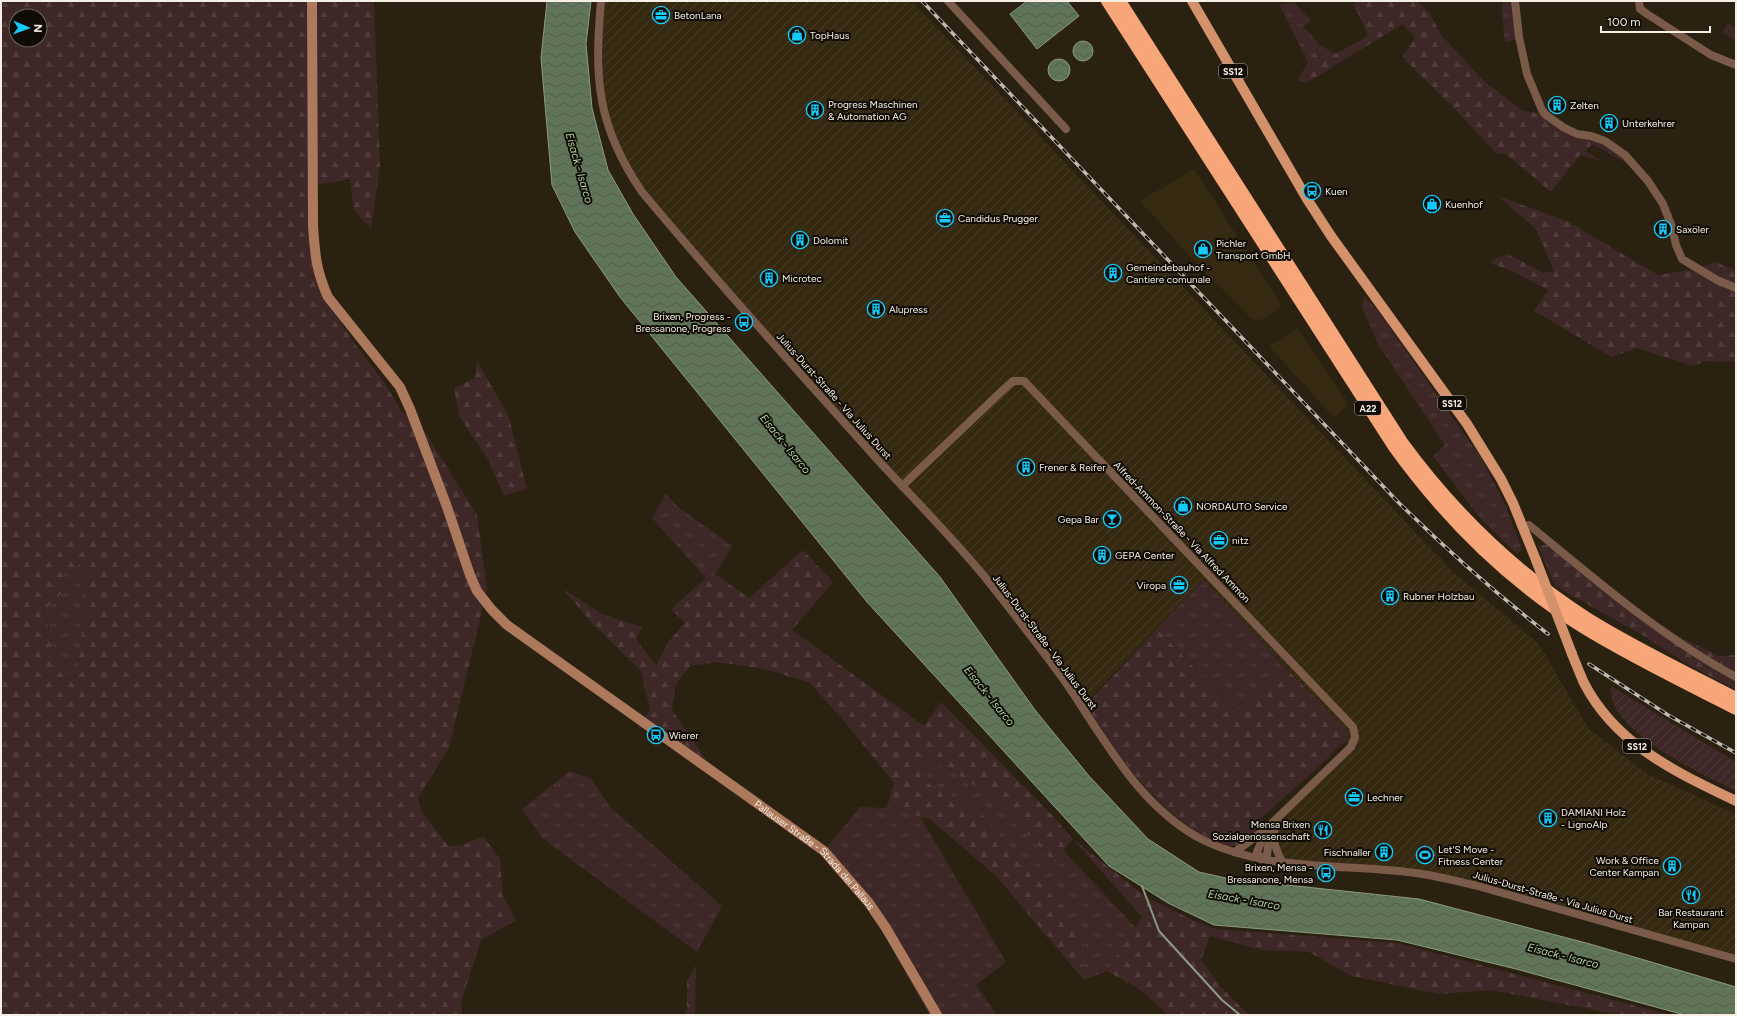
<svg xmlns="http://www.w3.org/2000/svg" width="1737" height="1016" viewBox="0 0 1737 1016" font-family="Figtree,sans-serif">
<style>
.built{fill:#362912}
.industrial{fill:url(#industrial-furrows)}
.grass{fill:url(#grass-tufts)}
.forest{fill:url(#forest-firs);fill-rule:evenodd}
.garden{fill:url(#garden-furrows)}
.pitch{fill:#3e2727}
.water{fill:url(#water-waves);stroke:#8d9a82}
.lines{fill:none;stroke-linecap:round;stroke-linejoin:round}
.stream{stroke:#8d9a82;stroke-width:2}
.street{stroke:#7a5a49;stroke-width:8}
.secondary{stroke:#ac795d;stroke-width:10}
.primary{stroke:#d3916c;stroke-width:10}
.highway{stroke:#f6a679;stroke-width:12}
.rail-casing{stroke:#c1baae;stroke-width:3.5}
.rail{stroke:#100c05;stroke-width:2;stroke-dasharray:6;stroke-linecap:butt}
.primary-bridge{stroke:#d3916c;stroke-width:10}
.labels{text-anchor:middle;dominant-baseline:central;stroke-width:4;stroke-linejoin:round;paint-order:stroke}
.shield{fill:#100c05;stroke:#b0aba1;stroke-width:1}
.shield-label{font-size:9px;font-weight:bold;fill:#f5efe4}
.poi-label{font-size:10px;fill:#f5efe4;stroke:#100c05;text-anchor:start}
.street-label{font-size:10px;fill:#f5efe4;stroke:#100c05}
.water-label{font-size:11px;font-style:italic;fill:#add29e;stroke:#100c05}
</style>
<defs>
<pattern id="industrial-furrows" width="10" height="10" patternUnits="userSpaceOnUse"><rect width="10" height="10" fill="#362912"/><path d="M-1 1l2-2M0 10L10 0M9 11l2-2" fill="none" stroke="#4a3e29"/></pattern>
<pattern id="grass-tufts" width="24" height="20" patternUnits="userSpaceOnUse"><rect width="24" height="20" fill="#3e2727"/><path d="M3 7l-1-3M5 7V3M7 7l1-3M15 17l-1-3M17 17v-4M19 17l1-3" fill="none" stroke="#513c3c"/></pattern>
<pattern id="forest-firs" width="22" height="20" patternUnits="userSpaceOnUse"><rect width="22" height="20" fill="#3e2727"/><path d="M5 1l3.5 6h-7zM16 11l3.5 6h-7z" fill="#513c3c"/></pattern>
<pattern id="garden-furrows" width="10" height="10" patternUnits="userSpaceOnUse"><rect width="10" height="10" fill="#3e2727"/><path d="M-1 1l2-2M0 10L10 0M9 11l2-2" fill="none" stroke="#513c3c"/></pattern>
<pattern id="water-waves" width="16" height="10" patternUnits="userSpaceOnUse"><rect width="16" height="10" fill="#607558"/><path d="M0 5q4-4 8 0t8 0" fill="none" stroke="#555e4e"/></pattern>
</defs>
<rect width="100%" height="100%" fill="#2b2111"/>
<g class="built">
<path d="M1194 169 1282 306 1261 320 1252 319 1195 262 1140 201Z"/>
<path d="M1298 328 1348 405 1334 418 1269 346Z"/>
</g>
<path class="industrial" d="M601 1H912L1453 572 1538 643 1588 728 1647 774 1736 814V959L1436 876 1283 864 1276 851 1277 819 1348 747 1347 731 1203 580 1082 707 1026 629 630 174 603 109Z"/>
<g class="grass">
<path d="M1293 1 1311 21 1303 26 1320 45 1308 63 1280 5Z"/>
<path d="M1503 1H1517L1522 37 1505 43 1502 12Z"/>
<path d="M1364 296 1378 311 1481 458 1505 504 1522 549 1517 554 1481 519 1433 456 1445 445 1378 344 1362 307Z"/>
<path d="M666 494 678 507 733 546 715 574 706 578 652 518Z"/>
<path d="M79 562 90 564 83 593 85 610 76 680 58 671 44 609 62 593 64 573 74 570Z"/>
<path d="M1203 580 1287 669 1237 711 1157 629Z"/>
<path d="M925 759 953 771 998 801 1052 860 1063 850 1136 928 1107 971 1084 980 1078 932 920 779Z"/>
<path d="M570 771 591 779 611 808 722 906 697 952 542 838 522 809Z"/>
<path d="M860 807 887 808 919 815 1006 962 976 985 997 1015H929L877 920 824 851Z"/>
</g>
<g class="forest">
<path d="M11 1H374L380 166 371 229 354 210 350 179 315 185 317 261 327 301 352 340 384 382 402 412 425 432 477 515 487 590 449 748 418 798 421 810 448 846H461L483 836 500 859 503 896 516 920 481 940 461 1002 462 1015H1V3ZM16 16H40V40H16ZM79 562 90 564 81 602 85 610 76 680 58 671 44 610 62 593 65 573 74 570Z"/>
<path d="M1358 1H1417L1430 14 1442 36 1485 82 1522 110 1546 115 1563 127 1605 141 1639 170 1592 144 1586 151 1601 161 1580 155 1551 192 1506 154H1497L1451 105 1407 62 1403 56 1415 38 1403 24 1306 83 1297 80 1320 45 1335 54 1368 36 1359 15 1352 4Z"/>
<path d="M1498 196 1569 222 1658 275 1695 269 1715 262 1736 270V362L1706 361 1693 366 1637 348 1612 357 1534 311 1548 290 1510 270 1492 264V260L1507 254 1544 273 1554 271 1536 229Z"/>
<path d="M477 361 509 417 527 489 504 496 488 459 459 416 454 388 475 378Z"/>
<path d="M1550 544 1609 593 1684 639 1719 656 1736 655V690L1687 664 1644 636 1555 586 1538 546Z"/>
<path d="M803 550 833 582 792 630 924 726 941 702 1051 814 1073 839 1146 897 1199 923 1216 929 1397 943 1670 1015H1620L1491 990 1439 994 1352 976 1309 952 1262 950 1210 936 1201 960 1222 988 1249 1015H1168L1141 990 1107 971 1142 917 1073 839 1053 861 998 801 953 771 925 759 920 779 979 811 1071 918 1078 932 1084 980 996 876 930 819 887 808 894 783 844 721 810 683 765 669 717 662 690 666 676 684 672 710 716 774 658 732 638 727 650 710 641 671 591 622 563 589 602 614 642 627 636 639 656 666 669 641 685 623 671 609 706 578 715 574 749 598Z"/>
<path d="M1157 629 1236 711 1287 669 1347 731 1348 741 1338 747 1325 761 1260 819 1264 823C1255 834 1247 844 1233 846 1224 848 1212 841 1205 836 1151 806 1118 755 1086 705Z"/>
<path d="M696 965 695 1015H685L687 1008V981Z"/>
</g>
<path class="garden" d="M1611 686 1736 762V791C1700 773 1628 740 1613 702 1611 697 1611 691 1611 686Z"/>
<path class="pitch" d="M1728 23 1736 28V41L1722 32Z"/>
<g class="water">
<path d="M547 1H591L586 44 592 108 608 170 633 214 676 277 940 577 1035 710 1089 776 1148 839 1199 872 1230 879 1419 899 1590 944 1736 987V1015H1685L1516 969 1397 940 1214 925 1168 903 1109 866 867 602 620 297 575 232 552 185 541 58Z"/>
<path d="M1027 1H1067L1079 16 1037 49 1010 14Z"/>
<circle cx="1083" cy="51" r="10"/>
<circle cx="1059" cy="70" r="11"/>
</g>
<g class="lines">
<path class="stream" d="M1142 886 1159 931 1222 1000 1240 1015"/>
<g class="street">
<path d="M601 1C594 79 597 126 642 192 718 283 797 370 876 458 912 497 950 535 984 576 1011 610 1038 644 1064 680 1104 738 1139 808 1205 841 1269 871 1339 864 1407 872 1430 874 1452 880 1474 885L1736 959"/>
<path d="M948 1 1066 129"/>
<path d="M1515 1 1519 37 1527 74 1542 110 1546 115 1563 127 1577 134 1591 136 1605 141 1625 155 1648 181 1663 204 1672 227 1676 245 1682 259 1717 280 1736 288"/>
<path d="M1639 1 1640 9 1647 14 1711 55 1736 65"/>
<path d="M902 486 1002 391 1013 381H1024L1353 727 1355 737 1351 747 1267 828 1257 852 1261 859"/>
<path d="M1523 527 1529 525C1595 579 1660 636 1736 677"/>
<path d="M1277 819C1271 838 1274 846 1283 864"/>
<path d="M1235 852 1266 829"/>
<path d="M1261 859 1267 855 1269 840 1272 834"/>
</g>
<path class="secondary" id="s1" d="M312 1 313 226C315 254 316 271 328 297L400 387 410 409 447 507 470 575 477 591 492 610 507 625 824 851 869 903 886 928 937 1015"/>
<g class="primary">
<path d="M1192 1 1307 199 1331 236 1467 424 1501 479 1513 503 1536 560"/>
<path d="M1572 654C1576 664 1580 674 1584 683 1616 745 1676 772 1736 801"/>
</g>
<g class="highway">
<path d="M1107 1 1394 447C1446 519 1508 581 1584 628 1633 658 1685 683 1736 709"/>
<path d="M1120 1 1402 442C1453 512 1514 571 1587 618 1635 648 1686 672 1736 698"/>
</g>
<defs>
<g id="rail">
<path d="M922 1 1399 503C1446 549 1495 593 1548 634"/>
<path d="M1589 664 1668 715 1736 753"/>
</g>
</defs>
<use href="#rail" class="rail-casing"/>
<use href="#rail" class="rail"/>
<path class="primary-bridge" d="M1536 560 1572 654"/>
</g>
<defs>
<symbol id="office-ring" viewBox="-11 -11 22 22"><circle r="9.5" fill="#100c05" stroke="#12cafb" stroke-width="1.5"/><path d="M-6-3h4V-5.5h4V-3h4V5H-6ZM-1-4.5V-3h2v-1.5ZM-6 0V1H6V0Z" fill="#12cafb"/></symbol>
<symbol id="shop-ring" viewBox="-11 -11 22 22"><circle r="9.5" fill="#100c05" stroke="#12cafb" stroke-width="1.5"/><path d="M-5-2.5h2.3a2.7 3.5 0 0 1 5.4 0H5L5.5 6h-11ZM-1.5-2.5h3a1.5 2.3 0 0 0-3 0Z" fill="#12cafb"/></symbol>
<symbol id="building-ring" viewBox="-11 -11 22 22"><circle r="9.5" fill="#100c05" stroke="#12cafb" stroke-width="1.5"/><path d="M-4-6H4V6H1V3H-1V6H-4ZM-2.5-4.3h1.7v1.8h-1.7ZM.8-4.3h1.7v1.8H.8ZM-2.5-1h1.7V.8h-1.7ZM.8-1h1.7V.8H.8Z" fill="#12cafb"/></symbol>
<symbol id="bus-ring" viewBox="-11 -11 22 22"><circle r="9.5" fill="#100c05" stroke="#12cafb" stroke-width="1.5"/><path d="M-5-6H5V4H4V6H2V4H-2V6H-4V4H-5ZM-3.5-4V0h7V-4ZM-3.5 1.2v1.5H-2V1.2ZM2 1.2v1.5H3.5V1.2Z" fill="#12cafb"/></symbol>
<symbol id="bar-ring" viewBox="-11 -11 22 22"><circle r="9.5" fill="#100c05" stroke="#12cafb" stroke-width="1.5"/><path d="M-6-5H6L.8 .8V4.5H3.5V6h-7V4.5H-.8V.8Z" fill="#12cafb"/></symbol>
<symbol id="restaurant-ring" viewBox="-11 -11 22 22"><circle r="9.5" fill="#100c05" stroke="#12cafb" stroke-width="1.5"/><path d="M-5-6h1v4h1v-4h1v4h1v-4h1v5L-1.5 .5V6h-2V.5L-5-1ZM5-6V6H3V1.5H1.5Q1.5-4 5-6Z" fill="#12cafb"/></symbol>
<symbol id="stadium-ring" viewBox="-11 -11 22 22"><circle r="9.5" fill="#100c05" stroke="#12cafb" stroke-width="1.5"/><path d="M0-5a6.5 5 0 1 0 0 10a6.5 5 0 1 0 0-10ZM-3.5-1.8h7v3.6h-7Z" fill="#12cafb"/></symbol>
</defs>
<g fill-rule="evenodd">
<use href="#office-ring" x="651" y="5" width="20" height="20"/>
<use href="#shop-ring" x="787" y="25" width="20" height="20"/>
<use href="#building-ring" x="1547" y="95" width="20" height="20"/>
<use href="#building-ring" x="805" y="100" width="20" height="20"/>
<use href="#building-ring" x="1599" y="113" width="20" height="20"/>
<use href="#bus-ring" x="1302" y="181" width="20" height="20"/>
<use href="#shop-ring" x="1422" y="194" width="20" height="20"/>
<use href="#office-ring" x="935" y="208" width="20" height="20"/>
<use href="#building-ring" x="1653" y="219" width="20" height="20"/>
<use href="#building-ring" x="790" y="230" width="20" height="20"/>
<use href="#shop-ring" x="1193" y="239" width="20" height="20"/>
<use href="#building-ring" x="1103" y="263" width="20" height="20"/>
<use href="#building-ring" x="759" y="268" width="20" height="20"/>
<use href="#building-ring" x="866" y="299" width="20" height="20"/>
<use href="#bus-ring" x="734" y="312" width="20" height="20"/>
<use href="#building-ring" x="1016" y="457" width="20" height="20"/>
<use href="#shop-ring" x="1173" y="496" width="20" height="20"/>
<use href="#bar-ring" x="1102" y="509" width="20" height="20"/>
<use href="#office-ring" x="1209" y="530" width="20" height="20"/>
<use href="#building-ring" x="1092" y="545" width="20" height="20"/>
<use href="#office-ring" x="1169" y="575" width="20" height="20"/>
<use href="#building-ring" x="1380" y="586" width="20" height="20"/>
<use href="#bus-ring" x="646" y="725" width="20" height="20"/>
<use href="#office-ring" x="1344" y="787" width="20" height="20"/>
<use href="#building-ring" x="1538" y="808" width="20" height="20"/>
<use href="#restaurant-ring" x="1313" y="820" width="20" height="20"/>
<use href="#building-ring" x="1374" y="842" width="20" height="20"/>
<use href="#stadium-ring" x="1415" y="845" width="20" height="20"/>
<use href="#building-ring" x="1662" y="856" width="20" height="20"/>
<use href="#bus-ring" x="1316" y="863" width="20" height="20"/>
<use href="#restaurant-ring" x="1681" y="885" width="20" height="20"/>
</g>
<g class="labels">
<g class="shield">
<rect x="1219" y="64" width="28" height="14" rx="3"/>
<rect x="1438" y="396" width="28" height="14" rx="3"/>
<rect x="1355" y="401" width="26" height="14" rx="3"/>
<rect x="1623" y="739" width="28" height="14" rx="3"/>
</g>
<g class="shield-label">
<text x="1233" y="71">SS12</text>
<text x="1452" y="403">SS12</text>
<text x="1368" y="408">A22</text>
<text x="1637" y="746">SS12</text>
</g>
<g class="poi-label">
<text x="674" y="15">BetonLana</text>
<text x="810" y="35">TopHaus</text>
<text x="828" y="104">Progress Maschinen<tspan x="828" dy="12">&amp; Automation AG</tspan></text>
<text x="1570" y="105">Zelten</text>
<text x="1622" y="123">Unterkehrer</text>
<text x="1325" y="191">Kuen</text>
<text x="1445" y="204">Kuenhof</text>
<text x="958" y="218">Candidus Prugger</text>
<text x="1676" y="229">Saxöler</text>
<text x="813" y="240">Dolomit</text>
<text x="1216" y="243">Pichler<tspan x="1216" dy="12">Transport GmbH</tspan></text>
<text x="1126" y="267">Gemeindebauhof -<tspan x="1126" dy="12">Cantiere comunale</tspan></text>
<text x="782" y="278">Microtec</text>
<text x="889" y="309">Alupress</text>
<text x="731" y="316" text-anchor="end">Brixen, Progress -<tspan x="731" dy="12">Bressanone, Progress</tspan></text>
<text x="1039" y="467">Frener &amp; Reifer</text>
<text x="1196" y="506">NORDAUTO Service</text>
<text x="1099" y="519" text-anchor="end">Gepa Bar</text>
<text x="1232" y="540">nitz</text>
<text x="1115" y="555">GEPA Center</text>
<text x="1166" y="585" text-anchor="end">Viropa</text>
<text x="1403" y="596">Rubner Holzbau</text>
<text x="669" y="735">Wierer</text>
<text x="1367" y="797">Lechner</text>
<text x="1561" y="812">DAMIANI Holz<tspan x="1561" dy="12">- LignoAlp</tspan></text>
<text x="1310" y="824" text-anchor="end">Mensa Brixen<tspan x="1310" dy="12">Sozialgenossenschaft</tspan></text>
<text x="1438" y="849">Let'S Move -<tspan x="1438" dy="12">Fitness Center</tspan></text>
<text x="1371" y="852" text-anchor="end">Fischnaller</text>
<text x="1659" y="860" text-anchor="end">Work &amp; Office<tspan x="1659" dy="12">Center Kampan</tspan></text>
<text x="1313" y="867" text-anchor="end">Brixen, Mensa -<tspan x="1313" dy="12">Bressanone, Mensa</tspan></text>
<text x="1691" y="912" text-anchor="middle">Bar Restaurant<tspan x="1691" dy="12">Kampan</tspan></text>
</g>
<g class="street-label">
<text transform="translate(834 396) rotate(48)">Julius-Durst-Straße - Via Julius Durst</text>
<text transform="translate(1182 532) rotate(46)">Alfred-Ammon-Straße - Via Alfred Ammon</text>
<text transform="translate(1045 642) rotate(53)">Julius-Durst-Straße - Via Julius Durst</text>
<text stroke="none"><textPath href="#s1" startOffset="1062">Pallauser Straße - Strada dei Pallaus</textPath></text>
<text transform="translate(1553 897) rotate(16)">Julius-Durst-Straße - Via Julius Durst</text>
</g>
<g class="water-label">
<text transform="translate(579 168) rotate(74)">Eisack - Isarco</text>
<text transform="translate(785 444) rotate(51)">Eisack - Isarco</text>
<text transform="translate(989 696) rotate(51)">Eisack - Isarco</text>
<text transform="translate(1244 900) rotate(10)">Eisack - Isarco</text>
<text transform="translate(1563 956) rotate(14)">Eisack - Isarco</text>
</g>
</g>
<rect width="1737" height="1016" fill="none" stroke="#f5efe4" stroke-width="4"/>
<g transform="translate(28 28) rotate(92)"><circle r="19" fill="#100c05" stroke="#6c675e"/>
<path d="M0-3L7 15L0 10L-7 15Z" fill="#12cafb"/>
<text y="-6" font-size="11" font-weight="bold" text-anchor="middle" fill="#f5efe4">N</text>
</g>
<path d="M1601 26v6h109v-6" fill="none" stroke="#f5efe4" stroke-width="2"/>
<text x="1607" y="26" font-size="12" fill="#f5efe4" stroke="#100c05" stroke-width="3" paint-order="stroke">100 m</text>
</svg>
